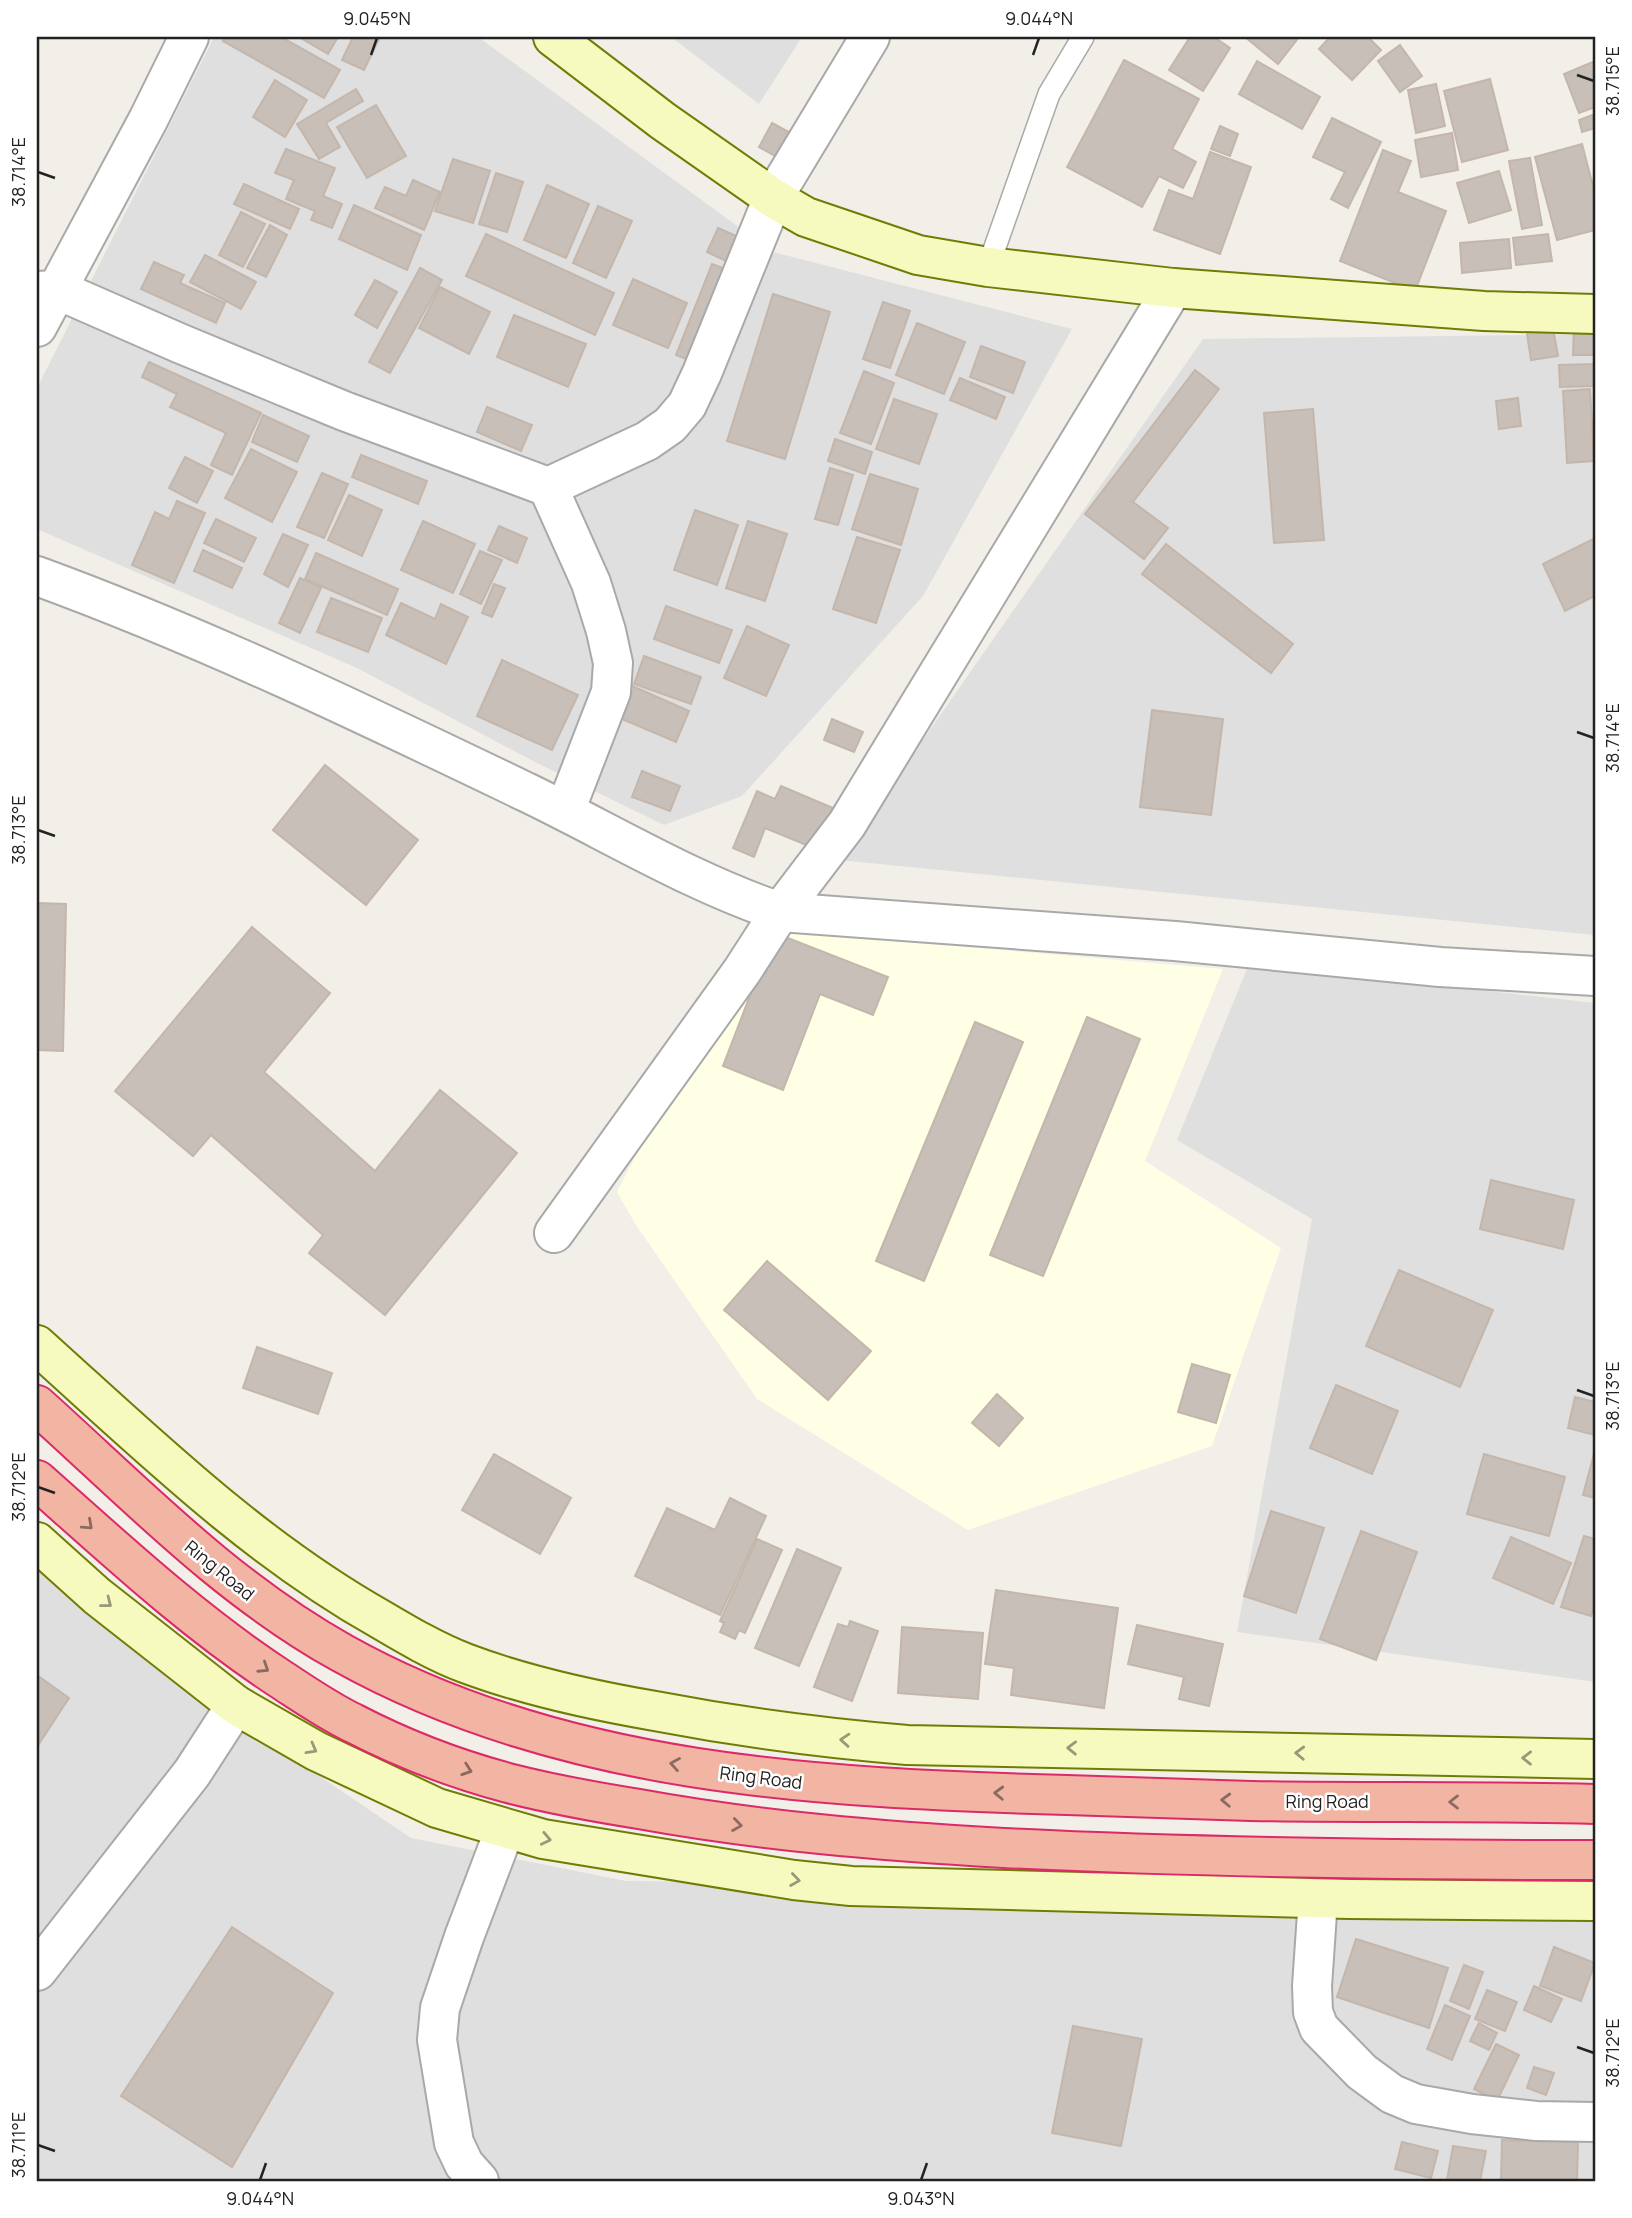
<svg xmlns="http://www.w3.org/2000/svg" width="1632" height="2218" viewBox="0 0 1632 2218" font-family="Manrope,sans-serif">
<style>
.residential{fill:#e0dfdf}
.education{fill:#ffffe5}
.building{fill:#c7bfb8;stroke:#c4b6ab;stroke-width:2}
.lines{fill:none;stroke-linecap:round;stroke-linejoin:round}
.service-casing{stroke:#a9a9a9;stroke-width:24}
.minor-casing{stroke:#a9a9a9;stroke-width:42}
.secondary-casing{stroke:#707d05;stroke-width:42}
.trunk-casing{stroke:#dc2a67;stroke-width:42}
.service{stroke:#fff;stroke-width:21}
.minor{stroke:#fff;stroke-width:38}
.secondary{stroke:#f7fabf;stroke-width:38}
.trunk{stroke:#f2b4a3;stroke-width:38}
.oneway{stroke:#8a6b62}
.oneway2{stroke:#979978}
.ticks{fill:none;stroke:#222;stroke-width:2.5}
.labels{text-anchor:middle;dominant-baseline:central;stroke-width:5;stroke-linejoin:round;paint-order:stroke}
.street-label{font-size:18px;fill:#222;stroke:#fff}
.neatline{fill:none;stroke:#222;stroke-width:2.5}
.ticks-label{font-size:18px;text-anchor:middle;fill:#222}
</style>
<rect width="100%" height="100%" fill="#f2efe9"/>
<g class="residential">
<path d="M214 37H478L773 252 1072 329 923 596 742 796 664 825 537 763 357 668 37 529V388Z"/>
<path d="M671 37H802L759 104Z"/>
<path d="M1595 334V935L839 860 1203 339Z"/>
<path d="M1249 964 1595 1003V1682L1237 1632 1312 1219 1177 1140Z"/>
<path d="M37 1558 152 1663 411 1838 626 1881 1595 1890V2181H37Z"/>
</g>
<path class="education" d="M780 931 1223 969 1145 1161 1281 1248 1212 1446 968 1530 757 1399 636 1225 617 1192 640 1147Z"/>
<g class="building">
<path d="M225 37H281L340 70 324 98 223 41Z"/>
<path d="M299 37H338L328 54Z"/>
<path d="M353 37H380L364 70 342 60Z"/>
<path d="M1190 37H1214L1230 48 1203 91 1169 70Z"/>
<path d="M1245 37H1299L1278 64Z"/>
<path d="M1330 37H1368L1381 50 1352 80 1319 49Z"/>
<path d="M1400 45 1422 76 1400 92 1378 61Z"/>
<path d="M1124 60 1199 99 1172 149 1196 162 1183 188 1159 176 1142 207 1067 167Z"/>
<path d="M1257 61 1320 97 1302 129 1239 94Z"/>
<path d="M1595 61V107L1579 113 1564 74Z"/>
<path d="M1490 79 1508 150 1462 162 1444 91Z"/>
<path d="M275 80 307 100 285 137 253 117Z"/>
<path d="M1436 84 1445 126 1416 133 1408 90Z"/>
<path d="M356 89 363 101 326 123 340 147 319 159 297 124Z"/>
<path d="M376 105 406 156 367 178 337 127Z"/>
<path d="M1592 115 1595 128 1582 132 1579 120Z"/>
<path d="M1332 118 1381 142 1348 208 1331 199 1345 172 1313 157Z"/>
<path d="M772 123 796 136 782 160 759 147Z"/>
<path d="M1220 126 1238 134 1230 156 1211 149Z"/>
<path d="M1452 133 1458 170 1421 177 1415 140Z"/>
<path d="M1582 144 1595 194V230L1557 240 1535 157Z"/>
<path d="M286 149 335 168 323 196 342 204 332 228 311 220 315 211 286 199 294 180 275 173Z"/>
<path d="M1383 150 1411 161 1398 192 1446 211 1415 291 1340 261Z"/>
<path d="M1210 152 1251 167 1220 254 1154 230 1169 190 1193 199Z"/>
<path d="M1530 158 1542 225 1522 229 1509 161Z"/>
<path d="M453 159 490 171 473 223 435 211Z"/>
<path d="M1499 171 1511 210 1469 223 1457 183Z"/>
<path d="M496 173 523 182 507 232 479 224Z"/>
<path d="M413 180 440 192 424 230 375 208 385 187 406 196Z"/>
<path d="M244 184 299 209 290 229 234 204Z"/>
<path d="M547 185 589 204 566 258 524 240Z"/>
<path d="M354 205 421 235 407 270 339 239Z"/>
<path d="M598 206 632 221 606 278 573 263Z"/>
<path d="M241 212 265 224 243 267 219 255Z"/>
<path d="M270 225 287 235 266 277 247 268Z"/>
<path d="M718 228 741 238 730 263 707 252Z"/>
<path d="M486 234 614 293 595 335 466 276Z"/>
<path d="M1548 234 1552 261 1516 265 1513 238Z"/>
<path d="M1509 239 1511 268 1462 273 1460 243Z"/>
<path d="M205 255 256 282 241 309 190 282Z"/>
<path d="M154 262 184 275 180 283 225 303 216 323 141 289Z"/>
<path d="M712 264 736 273 699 364 676 355Z"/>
<path d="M420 268 442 280 390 373 369 362Z"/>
<path d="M633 279 687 303 668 348 613 325Z"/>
<path d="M375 280 397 292 377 328 355 315Z"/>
<path d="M440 287 490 312 469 354 419 328Z"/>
<path d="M773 294 830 312 785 459 727 441Z"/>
<path d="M883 302 910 311 890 368 863 359Z"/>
<path d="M514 315 586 344 568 387 497 357Z"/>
<path d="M917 323 965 342 944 394 896 375Z"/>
<path d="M1552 323 1558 356 1531 360 1526 327Z"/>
<path d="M1574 325H1595V355H1573Z"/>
<path d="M981 346 1025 362 1013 393 970 377Z"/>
<path d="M149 362 261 413 232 475 211 465 226 433 170 407 177 394 142 377Z"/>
<path d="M1595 364V386L1560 387 1559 365Z"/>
<path d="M1195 370 1219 389 1133 502 1168 528 1144 559 1085 514Z"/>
<path d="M864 371 894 383 871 444 840 433Z"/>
<path d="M960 378 1005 397 996 419 950 400Z"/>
<path d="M1590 389 1594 461 1567 463 1563 391Z"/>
<path d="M1518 398 1521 426 1499 429 1496 401Z"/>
<path d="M894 399 937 414 919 464 876 449Z"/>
<path d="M487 407 532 425 521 451 477 432Z"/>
<path d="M1313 409 1324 540 1274 543 1264 413Z"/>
<path d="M263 415 309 436 297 462 252 442Z"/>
<path d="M835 439 872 452 865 474 828 461Z"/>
<path d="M251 449 297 472 272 522 225 498Z"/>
<path d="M361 455 427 481 418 504 352 477Z"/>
<path d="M185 457 213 471 197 503 169 488Z"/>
<path d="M830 468 853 475 838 525 815 519Z"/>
<path d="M322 473 348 484 324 538 297 527Z"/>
<path d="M870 474 918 489 901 545 852 529Z"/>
<path d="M349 495 382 510 362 556 328 540Z"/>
<path d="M177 501 205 513 174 583 132 565 155 512 169 519Z"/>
<path d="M695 510 738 525 717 585 674 570Z"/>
<path d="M216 519 256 538 244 562 204 543Z"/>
<path d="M423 521 475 544 453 593 401 570Z"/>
<path d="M748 521 787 534 765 601 726 588Z"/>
<path d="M499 526 527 538 517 563 488 550Z"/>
<path d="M283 534 308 545 288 587 264 574Z"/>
<path d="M857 537 900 550 876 623 833 609Z"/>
<path d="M1595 538V596L1565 611 1543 564Z"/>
<path d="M1166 544 1293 644 1271 673 1142 574Z"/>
<path d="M203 550 242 568 232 588 194 571Z"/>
<path d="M480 551 502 560 481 604 460 594Z"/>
<path d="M316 553 398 589 387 615 305 579Z"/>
<path d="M300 578 321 588 300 633 279 623Z"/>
<path d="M494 584 505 588 492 617 482 613Z"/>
<path d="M331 598 382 618 368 652 317 632Z"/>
<path d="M401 603 435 619 441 604 468 617 446 664 386 635Z"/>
<path d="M666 606 732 630 719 663 654 639Z"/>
<path d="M747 626 789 645 766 696 724 678Z"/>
<path d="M644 656 701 677 691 704 634 684Z"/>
<path d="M502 660 578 695 552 750 477 716Z"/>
<path d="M630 685 689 711 676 742 617 717Z"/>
<path d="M1152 710 1223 719 1211 815 1140 807Z"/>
<path d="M832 719 863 732 854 752 824 740Z"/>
<path d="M325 765 418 840 366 905 273 830Z"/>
<path d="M642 771 680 786 670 811 632 797Z"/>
<path d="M781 786 833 808 816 849 765 828 754 857 733 848 757 791 775 799Z"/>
<path d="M37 903 66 904 63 1051 37 1050Z"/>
<path d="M252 927 330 993 264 1072 375 1171 440 1090 517 1153 385 1315 309 1253 323 1235 211 1135 193 1156 115 1091Z"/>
<path d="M780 935 888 977 873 1015 820 994 783 1090 723 1066 759 972 765 974Z"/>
<path d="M1087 1017 1140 1039 1043 1276 990 1255Z"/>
<path d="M975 1022 1023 1042 924 1281 876 1261Z"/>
<path d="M1491 1180 1574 1200 1563 1249 1480 1229Z"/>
<path d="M767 1261 871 1351 828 1400 724 1310Z"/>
<path d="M1399 1270 1493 1310 1460 1387 1366 1346Z"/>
<path d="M257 1347 332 1373 318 1414 243 1388Z"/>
<path d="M1192 1364 1230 1375 1216 1423 1178 1412Z"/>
<path d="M1336 1385 1398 1411 1372 1474 1310 1448Z"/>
<path d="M997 1394 1023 1418 999 1446 972 1423Z"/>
<path d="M1575 1397 1595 1402V1435L1568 1428Z"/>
<path d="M1595 1450V1498L1583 1495Z"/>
<path d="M494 1454 571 1498 540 1554 462 1510Z"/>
<path d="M1484 1454 1565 1477 1549 1536 1467 1514Z"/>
<path d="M730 1498 766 1516 720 1615 635 1576 667 1508 715 1530Z"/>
<path d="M1271 1511 1324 1528 1296 1613 1244 1596Z"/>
<path d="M1361 1531 1417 1552 1376 1660 1320 1639Z"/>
<path d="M1584 1536 1595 1539V1603L1591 1616 1561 1607Z"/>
<path d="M1511 1537 1571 1563 1553 1604 1493 1578Z"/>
<path d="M757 1539 782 1550 745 1633 739 1630 735 1639 720 1632 724 1623 720 1621Z"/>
<path d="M797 1549 841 1568 799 1666 755 1648Z"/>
<path d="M996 1590 1118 1608 1104 1708 1011 1695 1014 1668 985 1664Z"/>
<path d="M850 1621 878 1631 852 1701 814 1687 838 1624 848 1627Z"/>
<path d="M1137 1625 1223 1644 1209 1706 1179 1699 1184 1677 1128 1664Z"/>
<path d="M902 1627 983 1633 978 1699 898 1693Z"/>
<path d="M37 1675 69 1698 37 1747Z"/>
<path d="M232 1927 333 1993 232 2167 121 2096Z"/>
<path d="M1356 1939 1448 1968 1429 2028 1337 1997Z"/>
<path d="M1554 1947 1595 1963 1581 2001 1540 1986Z"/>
<path d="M1464 1965 1483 1972 1469 2009 1450 2001Z"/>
<path d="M1534 1986 1562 1999 1551 2022 1524 2010Z"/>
<path d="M1487 1990 1517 2002 1505 2031 1475 2019Z"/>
<path d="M1445 2005 1470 2016 1452 2060 1427 2049Z"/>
<path d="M1479 2023 1497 2033 1489 2050 1470 2041Z"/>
<path d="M1073 2026 1142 2039 1121 2146 1052 2133Z"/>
<path d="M1496 2044 1519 2055 1497 2101 1474 2089Z"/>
<path d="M1534 2067 1554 2073 1546 2095 1527 2088Z"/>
<path d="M1502 2140 1578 2142 1577 2181H1501Z"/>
<path d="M1402 2142 1438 2151 1431 2178 1395 2169Z"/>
<path d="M1453 2146 1486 2151 1480 2181 1447 2180Z"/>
</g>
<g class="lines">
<defs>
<path id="service" d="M988 267 1049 94 1083 37"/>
<g id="minor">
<path d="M37 291 58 290 179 343 344 411 548 487 591 583 606 631 613 663 611 692 565 811"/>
<path d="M37 327 148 120 189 37"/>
<path d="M548 487 647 441 670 425 687 405 702 373 773 198 870 37"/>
<path d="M37 576C204 637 366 715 526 792 611 833 691 882 780 912L1175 941 1440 967 1595 976"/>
<path d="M554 1233 742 971 780 912 847 824 1173 288"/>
<path d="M1318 1899 1312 1986 1313 2012 1319 2028 1362 2072 1392 2094 1416 2104 1472 2114 1536 2121 1595 2122"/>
<path d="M37 1971 192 1773 236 1705"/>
<path d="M479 2181 464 2164 454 2143 437 2040 440 2008 464 1937 505 1829"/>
</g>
<g id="secondary">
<path d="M553 37 663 121 773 198 806 217 918 255 988 267 1173 288 1484 311 1595 314"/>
<path d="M37 1345C147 1444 251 1546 380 1619 407 1635 436 1652 465 1663 526 1686 591 1700 655 1711 739 1727 822 1738 907 1745L1595 1759"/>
<path d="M37 1542 97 1596 236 1705 316 1751 437 1808 543 1839 794 1880 851 1886 1349 1899 1595 1901"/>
</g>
<g id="trunk">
<path d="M37 1405C135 1493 225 1588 342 1653 562 1776 820 1788 1067 1795 1128 1797 1190 1799 1251 1801 1366 1803 1481 1801 1595 1804"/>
<path d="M37 1480C116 1550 193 1622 282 1680 305 1695 328 1711 353 1723 401 1748 456 1769 508 1783 551 1794 595 1802 639 1809 760 1831 881 1841 1004 1848 1200 1858 1398 1860 1595 1860"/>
</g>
</defs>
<use href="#service" class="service-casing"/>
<use href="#minor" class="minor-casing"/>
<use href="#secondary" class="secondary-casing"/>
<use href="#trunk" class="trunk-casing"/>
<use href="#service" class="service"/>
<use href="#minor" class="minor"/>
<use href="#secondary" class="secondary"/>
<use href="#trunk" class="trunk"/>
</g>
<defs><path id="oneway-chevron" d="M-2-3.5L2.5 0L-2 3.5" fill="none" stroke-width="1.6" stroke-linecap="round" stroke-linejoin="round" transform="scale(1.75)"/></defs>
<g class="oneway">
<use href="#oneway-chevron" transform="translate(88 1525) rotate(42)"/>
<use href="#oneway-chevron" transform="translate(264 1668) rotate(33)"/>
<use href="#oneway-chevron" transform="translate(675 1764) rotate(-170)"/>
<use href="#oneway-chevron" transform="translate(467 1770) rotate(19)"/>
<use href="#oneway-chevron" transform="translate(999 1793) rotate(-178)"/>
<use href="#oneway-chevron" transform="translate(1226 1800) rotate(-178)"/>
<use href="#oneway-chevron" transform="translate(1454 1802) rotate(-180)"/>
<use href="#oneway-chevron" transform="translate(737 1825) rotate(8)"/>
</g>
<g class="oneway2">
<use href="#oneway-chevron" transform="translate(107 1603) rotate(38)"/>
<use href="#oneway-chevron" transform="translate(845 1740) rotate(-176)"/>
<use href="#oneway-chevron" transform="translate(1072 1748) rotate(-179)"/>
<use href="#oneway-chevron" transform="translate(312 1749) rotate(29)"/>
<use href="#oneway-chevron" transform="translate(1300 1753) rotate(-178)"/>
<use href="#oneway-chevron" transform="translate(1527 1758) rotate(-179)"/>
<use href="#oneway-chevron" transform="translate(546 1839) rotate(12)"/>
<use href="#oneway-chevron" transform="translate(795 1880) rotate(8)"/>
</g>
<path class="ticks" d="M371 55 377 38M1033 55 1039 38M1577 75 1594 81M38 172 55 178M1577 732 1594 738M38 830 55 836M1577 1390 1594 1396M38 1487 55 1493M1577 2047 1594 2053M38 2145 55 2151M260 2180 266 2163M921 2180 927 2163"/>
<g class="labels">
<g class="street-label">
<text transform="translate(220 1570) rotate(39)">Ring Road</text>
<text transform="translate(761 1777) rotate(7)">Ring Road</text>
<text x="1327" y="1801">Ring Road</text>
</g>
</g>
<rect width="1632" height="2218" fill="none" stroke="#ffffff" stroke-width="77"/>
<rect x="38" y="38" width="1556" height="2142" class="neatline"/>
<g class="ticks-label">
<text x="377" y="25">9.045°N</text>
<text x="1039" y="25">9.044°N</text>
<text transform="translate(1613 81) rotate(-90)" y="6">38.715°E</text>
<text transform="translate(19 172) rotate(-90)" y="6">38.714°E</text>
<text transform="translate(1613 738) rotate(-90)" y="6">38.714°E</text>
<text transform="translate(19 830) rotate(-90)" y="6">38.713°E</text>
<text transform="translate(1613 1396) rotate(-90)" y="6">38.713°E</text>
<text transform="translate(19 1487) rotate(-90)" y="6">38.712°E</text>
<text transform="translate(1613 2053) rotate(-90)" y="6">38.712°E</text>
<text transform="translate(19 2145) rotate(-90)" y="6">38.711°E</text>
<text x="260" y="2205">9.044°N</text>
<text x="921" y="2205">9.043°N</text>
</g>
</svg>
